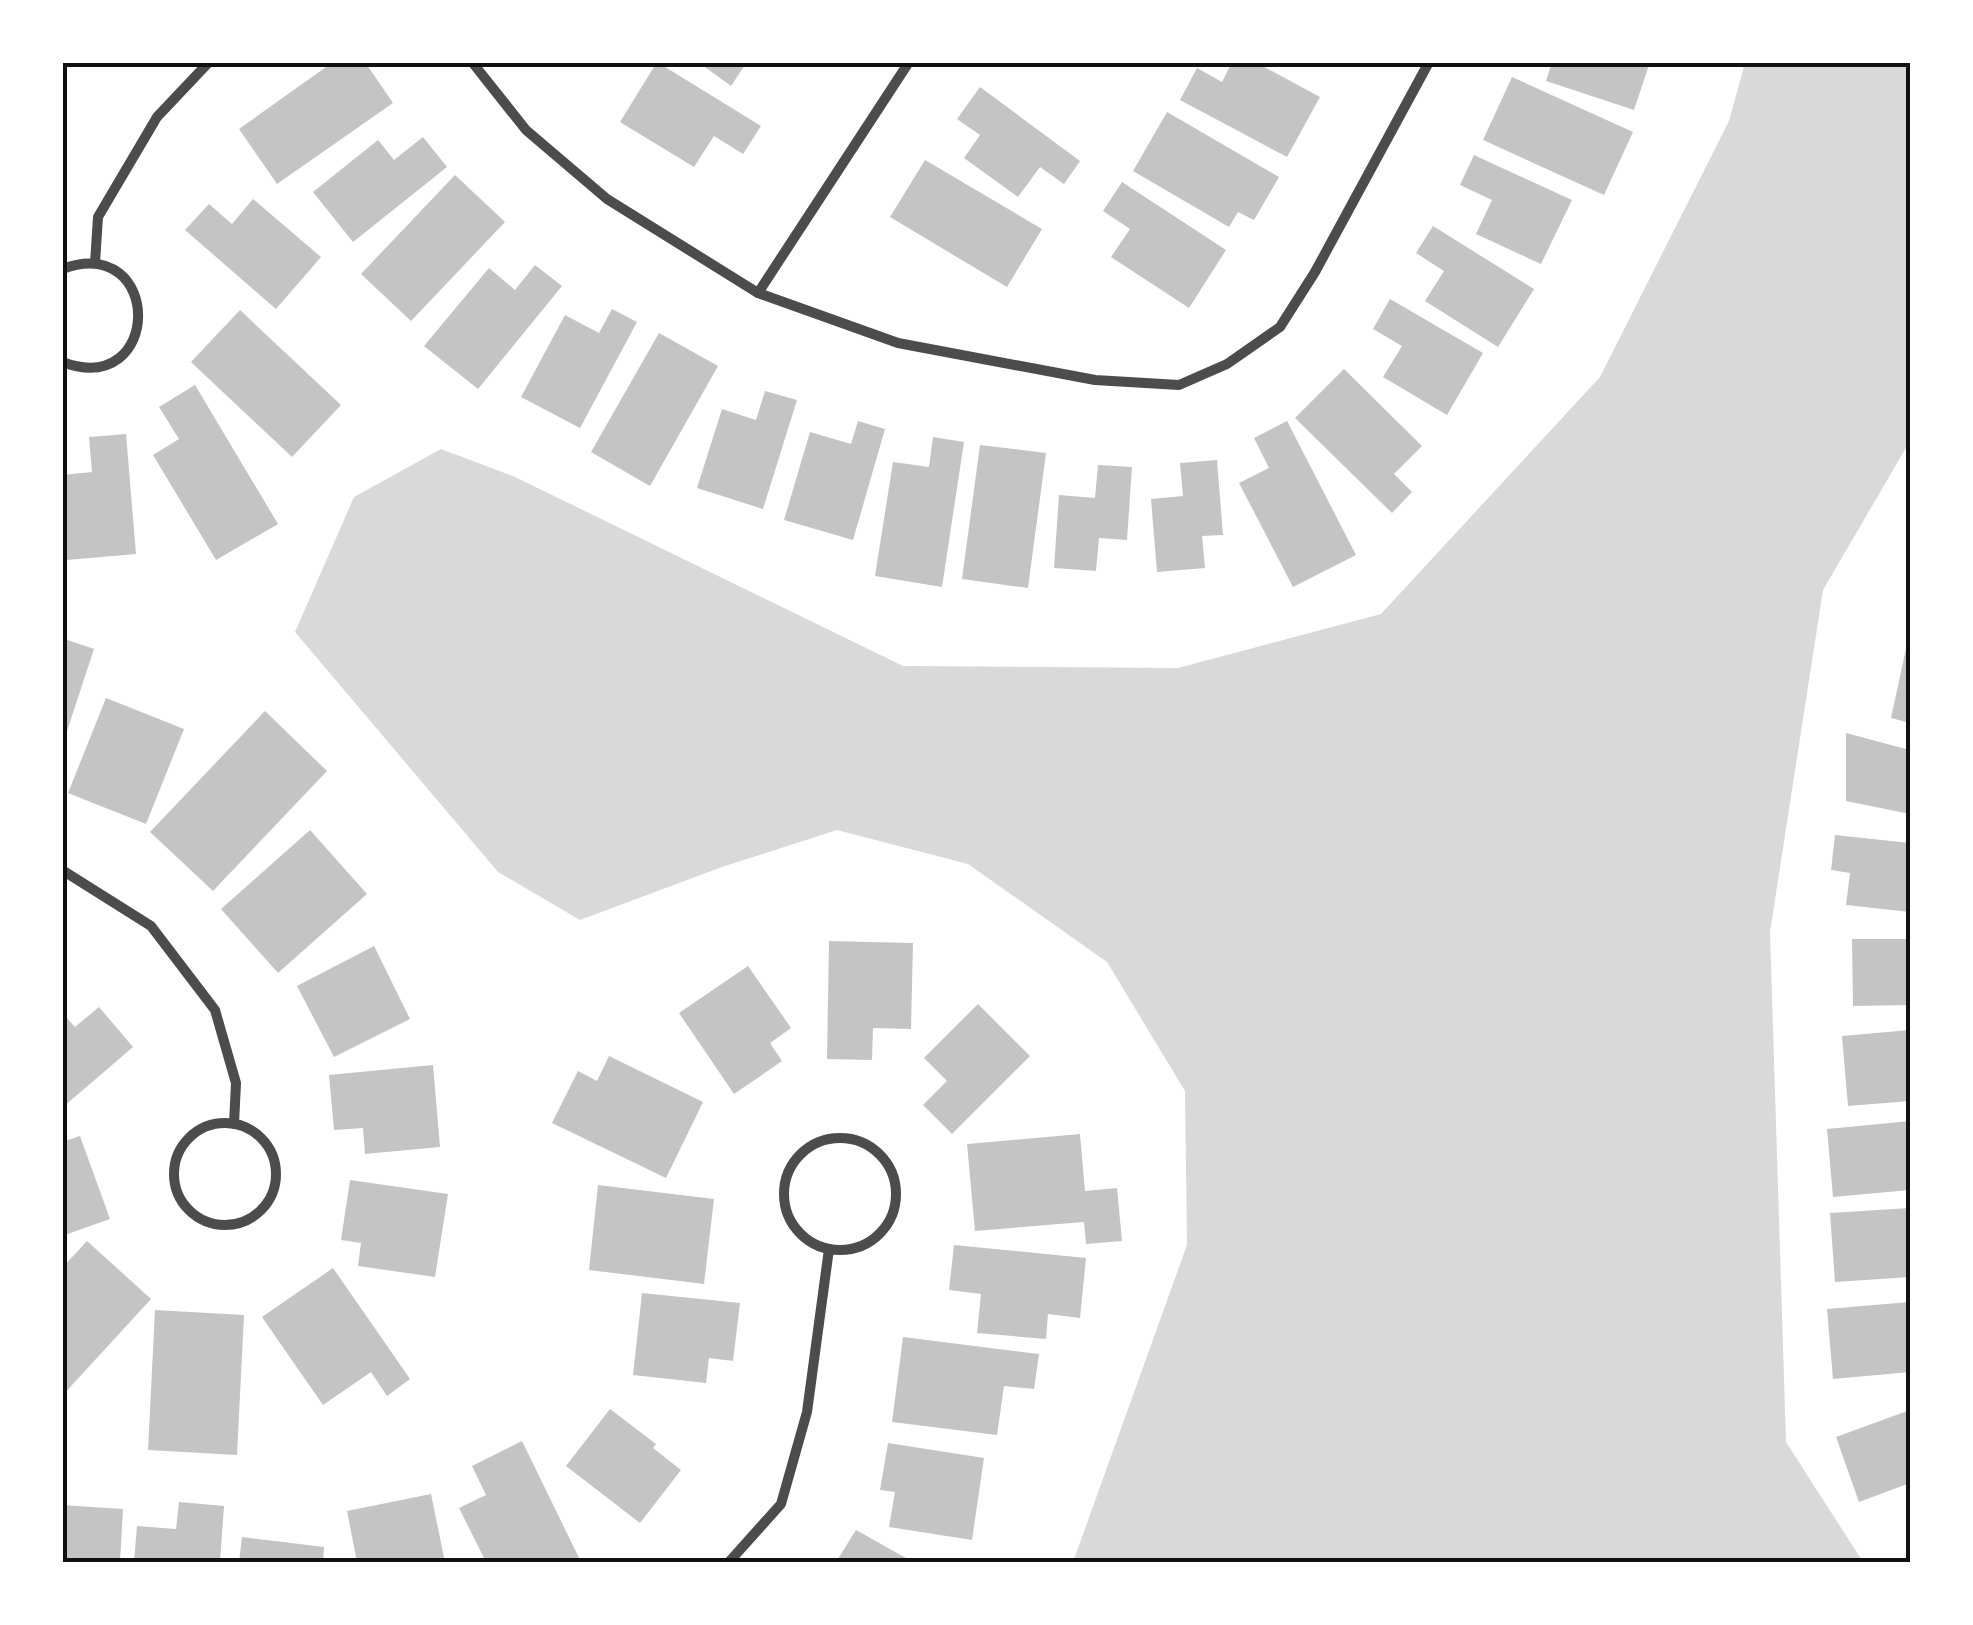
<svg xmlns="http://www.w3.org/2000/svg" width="1973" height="1625" viewBox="0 0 1973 1625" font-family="'Public Sans',sans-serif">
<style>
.water{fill:#d9d9d9}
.building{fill:#c4c4c4}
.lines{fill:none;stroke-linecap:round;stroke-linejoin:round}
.minor{stroke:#4c4c4c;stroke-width:10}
.neatline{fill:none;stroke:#111;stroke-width:4}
</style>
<rect width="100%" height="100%" fill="#fff"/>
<path class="water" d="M1745 63H1910V441L1823 590 1770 932 1786 1442 1863 1562H1073L1187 1245 1185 1091 1107 962 968 864 837 830 722 867 580 920 498 872 295 632 354 497 441 449 513 476 903 666 1178 668 1381 614 1600 377 1729 121Z"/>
<g class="building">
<path d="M333 62H365L393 103 277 184 239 129Z"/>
<path d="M657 62 761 126 743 154 714 136 694 167 620 122Z"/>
<path d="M698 62H747L731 86Z"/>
<path d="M1232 62H1255L1320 97 1287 157 1180 100 1197 68 1222 82Z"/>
<path d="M1552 62H1650L1634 110 1546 81Z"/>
<path d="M1512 77 1633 132 1604 195 1483 140Z"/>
<path d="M980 87 1080 161 1064 184 1040 167 1018 197 964 158 980 135 957 119Z"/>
<path d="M1167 112 1279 177 1254 220 1238 212 1229 227 1133 171Z"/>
<path d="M423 137 447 167 353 242 313 192 378 140 394 160Z"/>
<path d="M1474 155 1572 200 1541 264 1476 234 1492 200 1460 185Z"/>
<path d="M925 160 1042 229 1007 287 890 217Z"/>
<path d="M455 175 505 222 411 321 361 274Z"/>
<path d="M1122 182 1226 250 1189 308 1111 257 1130 229 1103 211Z"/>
<path d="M253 199 321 257 276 309 185 230 209 204 232 224Z"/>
<path d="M1433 226 1534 289 1498 347 1425 301 1444 271 1416 253Z"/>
<path d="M535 265 562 286 478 389 424 346 489 268 515 290Z"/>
<path d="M1390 299 1483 353 1447 415 1383 377 1402 346 1373 329Z"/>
<path d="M612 309 637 322 580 428 521 397 565 315 599 333Z"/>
<path d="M240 310 341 405 292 457 191 362Z"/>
<path d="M659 333 718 366 650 486 591 452Z"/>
<path d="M1344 369 1422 446 1394 474 1412 492 1392 513 1295 418Z"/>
<path d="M195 385 278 524 216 560 153 455 179 439 159 407Z"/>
<path d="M765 391 797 400 763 509 697 488 722 409 756 420Z"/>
<path d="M858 421 885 429 853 540 784 520 810 432 851 444Z"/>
<path d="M1287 421 1356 555 1293 587 1239 483 1269 468 1254 438Z"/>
<path d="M126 434 136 554 67 560 62 475 92 472 89 437Z"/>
<path d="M933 437 964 442 942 587 875 576 893 462 929 467Z"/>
<path d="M980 445 1046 453 1028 588 962 579Z"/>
<path d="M1217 460 1223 535 1202 536 1205 568 1157 572 1151 499 1183 496 1180 463Z"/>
<path d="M1098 465 1132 467 1127 540 1099 538 1096 571 1054 568 1059 495 1095 498Z"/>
<path d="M62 638 94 649 63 743H62Z"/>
<path d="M1907 644 1910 646V723L1891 718Z"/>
<path d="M106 698 184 729 146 824 68 793Z"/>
<path d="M265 711 327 771 213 891 150 832Z"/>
<path d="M1846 733 1910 750V814L1846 801Z"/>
<path d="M310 830 367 894 278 973 221 909Z"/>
<path d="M1835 835 1910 843V912L1846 905 1850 873 1831 870Z"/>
<path d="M1852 939H1910V1005L1853 1006Z"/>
<path d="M829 941 913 943 911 1029 873 1028 872 1060 827 1059Z"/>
<path d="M374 946 410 1019 334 1057 297 986Z"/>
<path d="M748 966 791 1028 770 1043 782 1061 734 1094 679 1013Z"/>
<path d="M978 1004 1030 1056 952 1134 923 1105 947 1081 924 1058Z"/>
<path d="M99 1007 133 1047 62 1108V1013L75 1027Z"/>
<path d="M1910 1030V1101L1848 1106 1842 1036Z"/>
<path d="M609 1056 703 1102 666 1178 552 1123 578 1071 597 1081Z"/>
<path d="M433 1065 440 1147 365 1154 363 1128 334 1130 329 1075Z"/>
<path d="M1910 1121V1190L1833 1197 1827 1129Z"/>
<path d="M1080 1134 1085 1191 1117 1188 1122 1241 1086 1244 1084 1222 975 1231 967 1144Z"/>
<path d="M80 1136 110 1219 62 1236V1142Z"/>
<path d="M350 1180 448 1194 435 1277 358 1266 361 1243 341 1240Z"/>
<path d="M598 1185 714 1199 704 1284 589 1270Z"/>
<path d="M1910 1208V1277L1835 1282 1830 1213Z"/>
<path d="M87 1241 151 1299 62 1396V1268Z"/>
<path d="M954 1245 1086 1258 1080 1318 1048 1314 1046 1339 977 1333 981 1294 949 1290Z"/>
<path d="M333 1268 410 1379 387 1396 371 1372 323 1405 262 1317Z"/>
<path d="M642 1293 740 1303 733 1361 709 1358 706 1383 633 1375Z"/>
<path d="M1910 1302V1372L1833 1379 1827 1309Z"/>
<path d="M155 1310 244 1315 237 1455 148 1450Z"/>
<path d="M903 1337 1039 1354 1034 1389 1004 1386 997 1435 892 1422Z"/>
<path d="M610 1409 656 1444 653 1448 681 1470 640 1523 566 1466Z"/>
<path d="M1910 1410V1483L1859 1502 1836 1437Z"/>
<path d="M522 1441 581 1562H486L459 1508 486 1495 472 1466Z"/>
<path d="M888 1443 984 1458 972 1540 889 1527 895 1492 880 1490Z"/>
<path d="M431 1494 445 1562H357L347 1511Z"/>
<path d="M179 1502 224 1506 220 1562H134L137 1526 176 1529Z"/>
<path d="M62 1505 123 1509 120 1562H62Z"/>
<path d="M856 1530 913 1562H836Z"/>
<path d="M242 1537 324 1547 323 1562H239Z"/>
</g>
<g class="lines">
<g class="minor">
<path d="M472 62 526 130 607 199 758 293 898 343 1095 380 1179 385 1227 364 1280 327 1315 272 1429 62"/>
<path d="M95 263 98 217 157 117 209 62"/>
<path d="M62 269C164 232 163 400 62 362"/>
<path d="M758 293 909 62"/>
<path d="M62 870 151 926 215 1010 236 1083 234 1124"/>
<circle cx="225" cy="1174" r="51"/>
<circle cx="840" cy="1194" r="56"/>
<path d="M729 1562 781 1504 807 1412 829 1249"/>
</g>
</g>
<rect width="1973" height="1625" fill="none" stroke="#ffffff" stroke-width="130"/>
<rect x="65" y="65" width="1843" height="1495" class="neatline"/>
</svg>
